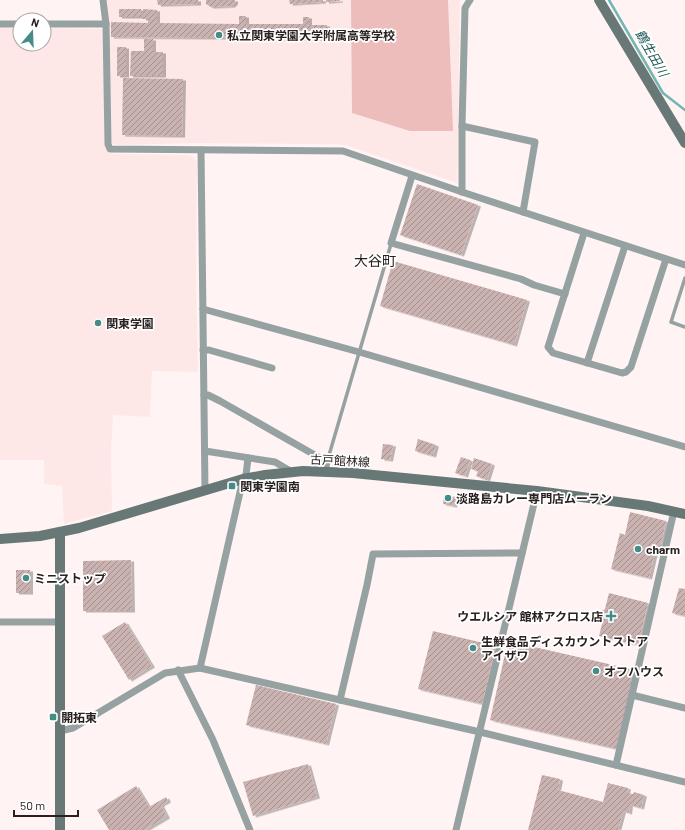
<svg xmlns="http://www.w3.org/2000/svg" width="685" height="830" viewBox="0 0 685 830" font-family="Barlow,'Noto Sans JP',sans-serif">
<style>
.built{fill:#fde8e7}
.pitch{fill:#ecbdba}
.lines{fill:none;stroke-linecap:round;stroke-linejoin:round}
.stream{stroke:#71b6b2;stroke-width:2.5}
.building{fill:url(#building-hatch);filter:url(#shadow)}
.lane{stroke:#96a1a1;stroke-width:3.5}
.street{stroke:#96a1a1;stroke-width:7}
.secondary{stroke:#687877;stroke-width:10}
.poi-dot{fill:#458c89;stroke:#fff;stroke-width:1.5}
.labels{text-anchor:middle;dominant-baseline:central;stroke-width:3.5;stroke-linejoin:round;paint-order:stroke}
.poi-label{font-size:12px;font-weight:bold;fill:#29201f;stroke:#fff;text-anchor:start}
.street-label{font-size:12px;fill:#29201f;stroke:#fff}
.water-label{font-size:13px;font-style:italic;fill:#245e5c;stroke:#fff}
.quarter-label{font-size:14px;fill:#29201f;stroke:#fff}
</style>
<defs>
<pattern id="building-hatch" width="6" height="6" patternUnits="userSpaceOnUse"><rect width="6" height="6" fill="#cab2b0"/><path d="M-1 1l2-2M0 6l6-6M5 7l2-2" fill="none" stroke="#a4908f"/></pattern>
<filter id="shadow"><feDropShadow dx="3" dy="1.5" stdDeviation="0" flood-color="#0004"/></filter>
</defs>
<rect width="100%" height="100%" fill="#fff4f3"/>
<g class="built">
<path d="M106 0H460L457 183 345 145 333 144 196 143 117 145 111 143Z"/>
<path d="M0 27 20 28V44H44V28L103 29 105 140 107 151 113 154 190 155 197 162 196 275 198 372 152 371 150 417 113 415 111 450 112 511 64 524 62 486 44 484V460H0Z"/>
</g>
<path class="pitch" d="M351 0H448L453 131H410L352 113Z"/>
<g class="lines">
<path class="stream" d="M609 0 663 93 685 110"/>
</g>
<g class="building">
<path d="M157 0H198V4L158 5Z"/>
<path d="M206 0H235V3L232 6 211 7 206 4Z"/>
<path d="M289 0H323V2L290 4Z"/>
<path d="M326 0H340V1L326 2Z"/>
<rect x="119" y="9" width="22" height="8"/>
<path d="M143 9 157 10V23L239 24V16H246V24H303V17H309V25H327V39L111 37V22L148 23V19H143Z"/>
<path d="M144 39H153V52H163V76H130L131 51H144Z"/>
<rect x="117" y="47" width="9" height="29"/>
<path d="M123 78 183 79 182 136 122 135Z"/>
<path d="M417 184 478 205 461 255 400 235Z"/>
<path d="M393 261 527 300 514 345 380 306Z"/>
<path d="M418 439 436 445 433 456 415 451Z"/>
<path d="M383 444 393 445 390 460 381 459Z"/>
<path d="M461 457 470 460 465 476 455 473Z"/>
<path d="M474 458 492 464 487 480 476 476 478 471 471 469Z"/>
<path d="M444 495 456 497 454 506 443 504Z"/>
<path d="M630 512 666 521 660 549 656 548 649 578 611 569 620 533 625 535Z"/>
<path d="M131 560 132 611H83V561Z"/>
<rect x="16" y="570" width="14" height="23"/>
<path d="M679 588 685 589V616L672 613Z"/>
<path d="M609 593 648 603 638 645 599 636 603 620 600 612 605 609Z"/>
<path d="M125 622 152 666 129 680 102 636Z"/>
<path d="M433 631 496 646 482 704 418 689Z"/>
<path d="M508 641 635 670 617 749 490 720Z"/>
<path d="M256 685 336 704 326 744 246 725Z"/>
<path d="M308 764 317 797 253 816 243 782Z"/>
<path d="M542 775 560 779 558 790 603 802 608 783 628 788 627 793 633 794 634 792 644 795 641 808 630 805 629 813 623 811 618 830H528Z"/>
<path d="M136 786 149 807 166 797 168 801 161 805 167 817 145 830H109L97 810Z"/>
</g>
<g class="lines">
<g class="lane">
<path d="M685 278 671 322 685 327"/>
<path d="M327 462 391 244"/>
</g>
<g class="street">
<path d="M103 0 106 24 108 144 110 149 343 151 462 192 685 265"/>
<path d="M0 24H20"/>
<path d="M44 24H106"/>
<path d="M462 126 535 142 523 212"/>
<path d="M201 150 205 490"/>
<path d="M412 176 391 243 521 279 534 285 565 294"/>
<path d="M462 192V126L465 8 470 0"/>
<path d="M584 233 548 347 553 353 622 373 626 372 631 367 666 259"/>
<path d="M203 309 359 352 685 447"/>
<path d="M203 350H209L272 368"/>
<path d="M587 363 625 246"/>
<path d="M204 395H208L220 401 327 462 325 471"/>
<path d="M205 451 275 462 292 472"/>
<path d="M0 622H60"/>
<path d="M200 668 243 479 246 475 248 458"/>
<path d="M178 670 213 740 250 830"/>
<path d="M632 695 685 708"/>
<path d="M340 700 367 585 373 554 522 553"/>
<path d="M60 731 73 728 165 673 200 668 480 732 685 782"/>
<path d="M616 765 674 511"/>
<path d="M456 830 537 491"/>
</g>
<g class="secondary">
<path d="M599 0 685 143"/>
<path d="M0 539 40 536 79 528 243 479 265 475 303 471 353 473 537 491 648 506 685 514"/>
<path d="M60 830V533"/>
</g>
</g>
<g class="poi-dot">
<circle cx="219" cy="35" r="4"/>
<circle cx="98" cy="323" r="4"/>
<rect x="228" y="482" width="8" height="8" rx="2"/>
<circle cx="448" cy="498" r="4"/>
<circle cx="638" cy="549" r="4"/>
<circle cx="26" cy="578" r="4"/>
<path d="M609 610h4v4h4v4h-4v4h-4v-4h-4v-4h4z"/>
<circle cx="473" cy="648" r="4"/>
<circle cx="596" cy="671" r="4"/>
<rect x="49" y="713" width="8" height="8" rx="2"/>
</g>
<g class="labels">
<g class="poi-label">
<text x="227" y="35">私立関東学園大学附属高等学校</text>
<text x="106" y="323">関東学園</text>
<text x="240" y="486">関東学園南</text>
<text x="456" y="498">淡路島カレー専門店ムーラン</text>
<text x="646" y="549">charm</text>
<text x="34" y="578">ミニストップ</text>
<text x="603" y="616" text-anchor="end">ウエルシア 館林アクロス店</text>
<text x="481" y="641">生鮮食品ディスカウントストア<tspan x="481" dy="14">アイザワ</tspan></text>
<text x="604" y="671">オフハウス</text>
<text x="61" y="717">開拓東</text>
</g>
<g class="street-label">
<text transform="translate(340 460) rotate(3)">古戸館林線</text>
</g>
<g class="water-label">
<text transform="translate(652 53) rotate(60)">鶴生田川</text>
</g>
<g class="quarter-label">
<text x="375" y="260">大谷町</text>
</g>
</g>
<g transform="translate(32 32) rotate(19)"><circle r="19" fill="#ffffff" stroke="#a9a6a5"/>
<path d="M0-3L7 15L0 10L-7 15Z" fill="#458c89"/>
<text y="-6" font-size="11" font-weight="bold" text-anchor="middle" fill="#29201f">N</text>
</g>
<path d="M14 810v6h64v-6" fill="none" stroke="#29201f" stroke-width="2"/>
<text x="20" y="810" font-size="12" fill="#29201f" stroke="#ffffff" stroke-width="3" paint-order="stroke">50 m</text>
</svg>
